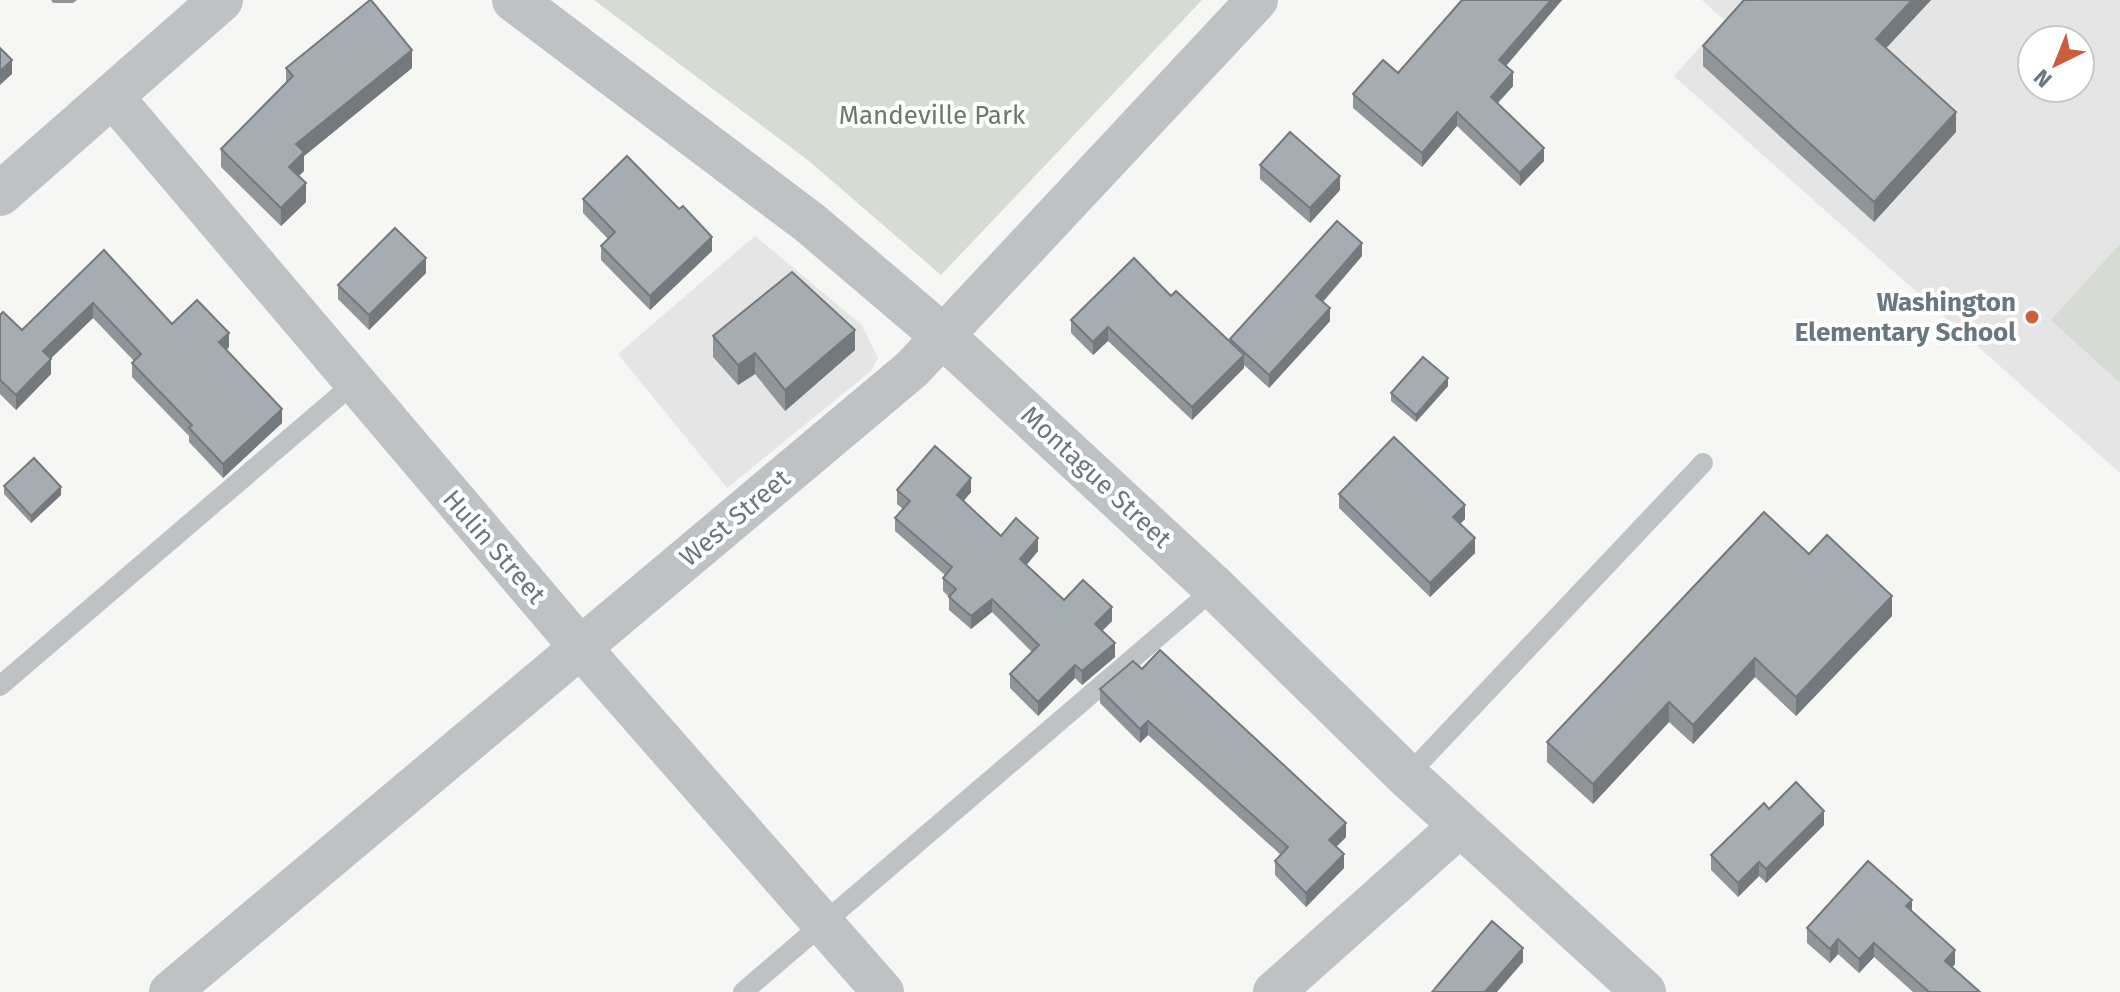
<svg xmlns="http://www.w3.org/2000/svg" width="2120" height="992" viewBox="0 0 2120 992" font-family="'Fira Sans',sans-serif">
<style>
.built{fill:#e4e5e4;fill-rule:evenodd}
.green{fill:#d6dbd3}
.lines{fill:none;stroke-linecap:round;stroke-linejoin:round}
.service{stroke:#bec2c5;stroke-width:20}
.minor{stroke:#bec2c5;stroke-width:42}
.tertiary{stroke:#bec2c5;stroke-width:44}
.wall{fill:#8f9599}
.shaded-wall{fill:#74797d}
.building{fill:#a6adb2;stroke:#74797d;stroke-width:2}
.poi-dot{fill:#cd5c3d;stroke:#fff;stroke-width:3}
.labels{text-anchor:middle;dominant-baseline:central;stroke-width:8;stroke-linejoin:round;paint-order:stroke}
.park-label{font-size:26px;fill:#6b7967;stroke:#fff}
.poi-label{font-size:26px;font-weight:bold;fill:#697781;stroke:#fff;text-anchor:end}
.street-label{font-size:26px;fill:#697781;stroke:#fff}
</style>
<rect width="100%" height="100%" fill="#f6f6f4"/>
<g class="built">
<path d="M1702 0H2120V473L1674 76 1724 20ZM2032 40H2080V88H2032Z"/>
<path d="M755 236 862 325 878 358 871 371 727 488 618 354Z"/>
</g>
<g class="green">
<path d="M594 0H1202L941 275 809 161Z"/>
<path d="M2120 244V383L2051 320Z"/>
</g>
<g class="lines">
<g class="service">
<path d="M0 686 353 384"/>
<path d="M1407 776 1703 463"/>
<path d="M743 992 1215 588"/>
</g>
<g class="minor">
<path d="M112 96 580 647 883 992"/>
<path d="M170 992 912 369 1257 0"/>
<path d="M1274 992 1461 825"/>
</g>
<g class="tertiary">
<path d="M514 0 810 223 944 337 1215 588 1407 776 1644 992"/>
<path d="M0 194 221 0"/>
</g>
</g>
<g class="wall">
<path d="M51 0H77L73 3H53Z"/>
<path d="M1562 0 1506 66 1513 86 1498 103 1544 161 1520 186 1457 126 1422 167 1353 108V94Z"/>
<path d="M1744 0H1931L1886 48 1956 132 1874 222 1703 66V46Z"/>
<path d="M286 68H412L304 156V171L298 176 306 202 281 226 221 167V149L286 82Z"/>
<path d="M1260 165 1340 190 1310 223 1260 179Z"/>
<path d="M583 199 679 209 712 251 650 310 601 260V246L608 239 583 213Z"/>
<path d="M104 250 172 324 229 347 226 350 282 423 223 478 189 442V436L132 377V363L134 361 93 318 50 359 51 374 16 410 0 394V315L22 330Z"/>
<path d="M1362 256 1323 302 1330 321 1269 388 1244 365V368L1192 420 1108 341 1093 355 1071 333V320L1171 296 1230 342V339Z"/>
<path d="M426 273 369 330 338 299V285Z"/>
<path d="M713 336 855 350 785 411 755 374 738 385 713 357Z"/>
<path d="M1448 386 1416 422 1391 401V393Z"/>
<path d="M4 486 61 495 31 523 4 494Z"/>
<path d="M897 490 971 492 963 501 1001 536 1038 551 1026 565 1064 600 1112 621 1102 631 1115 657 1082 685 1075 678 1038 716 1010 688V674L1032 652 992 612 971 629 949 610V597L943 591V578L945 575 895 531V518L903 509 897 504Z"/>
<path d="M1339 494 1465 519 1460 524 1475 553 1430 597 1339 508Z"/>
<path d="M1809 554 1892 616 1796 716 1755 677 1693 744 1669 722 1593 804 1547 762V742Z"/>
<path d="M1142 669 1346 837 1336 847 1344 868 1306 907 1275 875V861L1281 855 1148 735 1140 743 1100 703V689Z"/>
<path d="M1769 809 1824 825 1766 883 1759 876 1738 897 1711 870V855Z"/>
<path d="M1912 911 1955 964 1952 968 1980 992H1913L1874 957 1859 973 1838 954 1830 963 1807 943V928Z"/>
</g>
<g class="shaded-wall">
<path d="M1551 0H1562L1499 74V60Z"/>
<path d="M1912 0H1931L1876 59V39Z"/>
<path d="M412 50V68L304 156V171L289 186V167L296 144Z"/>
<path d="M12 60V74L0 85V71Z"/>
<path d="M1513 72V86L1491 110V97Z"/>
<path d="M1457 112V126L1422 167V153Z"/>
<path d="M1956 112V132L1874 222V202Z"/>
<path d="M1544 148V161L1520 186V173Z"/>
<path d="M1340 176V190L1310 223V208Z"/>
<path d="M306 183V202L281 226V208Z"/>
<path d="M712 237V251L650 310V296Z"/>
<path d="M1362 243V256L1316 309V296Z"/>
<path d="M426 258V273L369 330V315Z"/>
<path d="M93 303V318L43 366V351Z"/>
<path d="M1330 308V321L1269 388V375Z"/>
<path d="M1108 327V341L1093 355V342Z"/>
<path d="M855 330V350L785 411V390Z"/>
<path d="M229 333V347L219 356V342Z"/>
<path d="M755 353V374L738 385V365Z"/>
<path d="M1244 355V368L1192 420V407Z"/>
<path d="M51 359V374L16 410V395Z"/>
<path d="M1448 378V386L1416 422V415Z"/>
<path d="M282 409V423L223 478V464Z"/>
<path d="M971 478V492L957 509V495Z"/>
<path d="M61 487V495L31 523V516Z"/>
<path d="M1465 505V519L1453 531V517Z"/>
<path d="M1038 538V551L1020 573V559Z"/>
<path d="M1475 538V553L1430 597V583Z"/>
<path d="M1892 596V616L1796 716V697Z"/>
<path d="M992 599V612L971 629V616Z"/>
<path d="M1112 607V621L1095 638V624Z"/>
<path d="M1115 643V657L1082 685V671Z"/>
<path d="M1755 658V677L1693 744V725Z"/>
<path d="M1075 665V678L1038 716V702Z"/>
<path d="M1669 702V722L1593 804V784Z"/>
<path d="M1148 721V735L1140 743V729Z"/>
<path d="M1824 811V825L1766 883V869Z"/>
<path d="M1346 823V837L1329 854V840Z"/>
<path d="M1344 854V868L1306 907V893Z"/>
<path d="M1759 862V876L1738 897V883Z"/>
<path d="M1912 900V914L1906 906Z"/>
<path d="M1838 939V954L1830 963V949Z"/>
<path d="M1874 943V957L1859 973V959Z"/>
<path d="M1523 948V962L1497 992H1485Z"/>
<path d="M1955 950V964L1945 976V961Z"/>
</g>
<g class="building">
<path d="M370 0H371L412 50 296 144 304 152 289 167 306 183 281 208 221 149 293 76 286 68Z"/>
<path d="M1462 0H1551L1499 60 1513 72 1491 97 1544 148 1520 173 1457 112 1422 153 1353 94 1383 60 1398 73Z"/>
<path d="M1744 0H1912L1876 39 1956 112 1874 202 1703 46Z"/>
<path d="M0 48 12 60 0 71Z"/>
<path d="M1290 132 1340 176 1310 208 1260 165Z"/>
<path d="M627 156 679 209 683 206 712 237 650 296 601 246 615 232 583 199Z"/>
<path d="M1337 221 1362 243 1316 296 1330 308 1269 375 1230 339Z"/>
<path d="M395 228 426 258 369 315 338 285Z"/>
<path d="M104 250 172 324 197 300 229 333 219 342 282 409 223 464 189 428 192 425 132 363 141 354 93 303 43 351 51 359 16 395 0 380V315L3 312 22 330Z"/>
<path d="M1134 258 1171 296 1176 291 1244 355 1192 407 1108 327 1093 342 1071 320Z"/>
<path d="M792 272 855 330 785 390 755 353 738 365 713 336Z"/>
<path d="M1423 357 1448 378 1416 415 1391 393Z"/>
<path d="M1394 437 1465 505 1453 517 1475 538 1430 583 1339 494Z"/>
<path d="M935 446 971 478 957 495 1001 536 1016 518 1038 538 1020 559 1064 600 1083 580 1112 607 1095 624 1115 643 1082 671 1075 665 1038 702 1010 674 1039 645 992 599 971 616 949 597 956 589 943 578 952 567 895 518 910 501 897 490Z"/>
<path d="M34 458 61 487 31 516 4 486Z"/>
<path d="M1764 512 1809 554 1827 535 1892 596 1796 697 1755 658 1693 725 1669 702 1593 784 1547 742Z"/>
<path d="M1160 650 1346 823 1329 840 1344 854 1306 893 1275 861 1288 847 1148 721 1140 729 1100 689 1133 661 1142 669Z"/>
<path d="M1796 782 1824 811 1766 869 1759 862 1738 883 1711 855 1764 803 1769 809Z"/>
<path d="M1868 861 1912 900 1906 906 1955 950 1945 961 1980 992H1929L1874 943 1859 959 1838 939 1830 949 1807 928Z"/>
<path d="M1492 921 1523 948 1485 992H1432Z"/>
</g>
<circle class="poi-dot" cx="2032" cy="317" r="8"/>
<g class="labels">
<g class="park-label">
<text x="932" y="115">Mandeville Park</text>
</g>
<g class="poi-label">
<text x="2016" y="302">Washington<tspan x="2016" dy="30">Elementary School</tspan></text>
</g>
<g class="street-label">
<text transform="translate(1096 477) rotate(43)">Montague Street</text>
<text transform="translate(735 518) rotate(-40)">West Street</text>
<text transform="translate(494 547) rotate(49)">Hulin Street</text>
</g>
</g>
<g transform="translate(2056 64) rotate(223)"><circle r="38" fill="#ffffff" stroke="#c3c9cd" stroke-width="2"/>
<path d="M0-6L14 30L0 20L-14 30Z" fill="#cd5c3d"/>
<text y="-12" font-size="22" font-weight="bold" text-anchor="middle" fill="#697781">N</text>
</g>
</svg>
